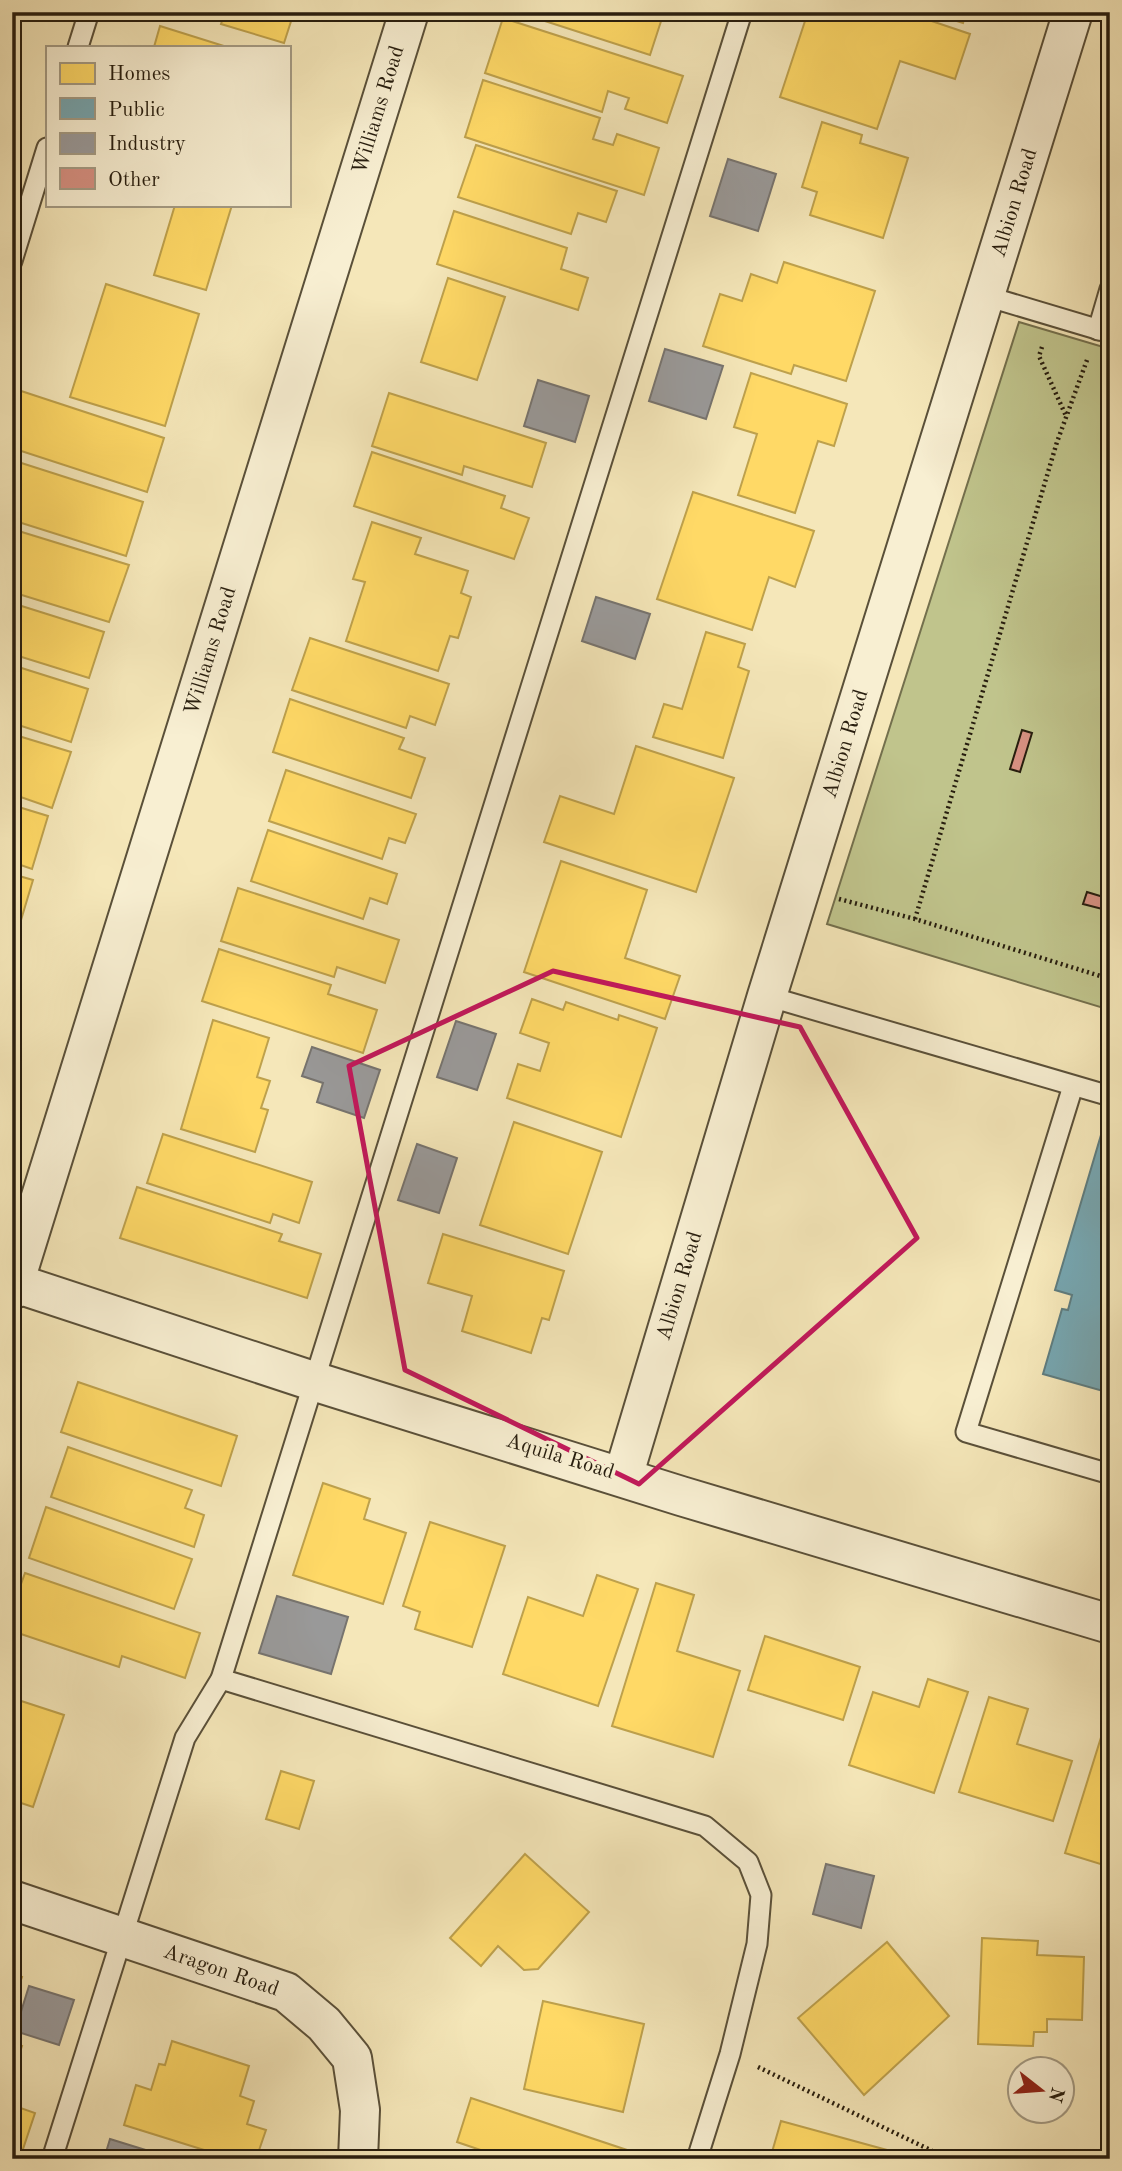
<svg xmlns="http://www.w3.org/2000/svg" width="1122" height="2171" viewBox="0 0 1122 2171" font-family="'Old Standard TT',serif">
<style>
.green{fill:#c0c48c;stroke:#74704d;stroke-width:2}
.homes{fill:#ffd966;stroke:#bea14c;stroke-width:2}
.public{fill:#76a5af;stroke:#5e7c7f;stroke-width:2}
.industry{fill:#999;stroke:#77746f;stroke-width:2}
.building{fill:#d69082;stroke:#271d0e;stroke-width:2}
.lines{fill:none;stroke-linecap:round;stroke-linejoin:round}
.service-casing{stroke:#5a5039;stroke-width:23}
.minor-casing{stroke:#5a5039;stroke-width:42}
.tertiary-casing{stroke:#5a5039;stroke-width:42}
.path{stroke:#271d0e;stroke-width:4.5;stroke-dasharray:2 3.5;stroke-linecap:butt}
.service{stroke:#f8efd2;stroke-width:19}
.minor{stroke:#f8efd2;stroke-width:38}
.tertiary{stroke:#f8efd2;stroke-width:38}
.marked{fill:none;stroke:#c2185b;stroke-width:5;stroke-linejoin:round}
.labels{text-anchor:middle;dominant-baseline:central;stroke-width:7;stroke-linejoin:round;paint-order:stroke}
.street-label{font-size:21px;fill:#271d0e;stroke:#f8efd2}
</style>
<rect width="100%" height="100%" fill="#f5e7b9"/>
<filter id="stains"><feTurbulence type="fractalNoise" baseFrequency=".00286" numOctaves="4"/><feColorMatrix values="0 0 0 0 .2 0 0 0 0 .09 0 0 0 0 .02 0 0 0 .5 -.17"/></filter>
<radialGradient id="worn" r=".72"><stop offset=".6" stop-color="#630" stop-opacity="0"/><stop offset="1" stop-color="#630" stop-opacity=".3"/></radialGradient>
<path class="green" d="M1019 322 1110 349V1010L827 924Z"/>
<g class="homes">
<path d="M12 12H40L41 14 12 17Z"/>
<path d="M225 12H294L284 43 221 24Z"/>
<path d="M517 12H664L650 55Z"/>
<path d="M808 12H905L970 34 955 79 900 61 877 129 780 97Z"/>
<path d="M928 12H966L963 23Z"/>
<path d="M503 18 683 76 667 123 625 109 629 98 608 91 602 112 485 73Z"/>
<path d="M160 26 227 47H154Z"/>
<path d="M483 80 600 118 593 139 613 145 617 134 659 148 644 195 465 137Z"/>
<path d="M822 122 862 135 860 143 908 158 883 238 810 215 817 192 802 187Z"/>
<path d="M476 145 617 191 606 222 578 213 571 234 458 197Z"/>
<path d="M175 205H232L206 290 154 275Z"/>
<path d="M454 211 567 248 561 269 588 278 578 310 437 264Z"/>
<path d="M784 262 875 291 846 381 794 365 791 374 703 346 720 294 742 301 751 274 777 283Z"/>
<path d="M448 278 505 297 477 380 421 362Z"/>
<path d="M106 284 199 314 165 426 70 397Z"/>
<path d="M751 373 847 404 834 446 818 441 795 513 738 495 757 434 734 427Z"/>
<path d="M12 388 164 438 147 492 12 448Z"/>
<path d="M389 393 546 443 532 487 464 466 462 475 372 446Z"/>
<path d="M372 452 505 496 501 508 529 518 514 559 354 506Z"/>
<path d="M12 460 143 502 126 556 12 520Z"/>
<path d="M693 492 814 531 795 587 769 577 752 630 657 599Z"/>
<path d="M372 522 421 538 415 554 468 571 461 593 471 597 458 638 450 636 438 671 346 641 365 582 353 579Z"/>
<path d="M12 529 129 565 109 622 12 592Z"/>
<path d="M12 603 104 632 89 678 12 654Z"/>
<path d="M706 632 745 644 738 667 749 671 723 758 653 737 664 704 682 709Z"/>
<path d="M310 638 449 684 435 725 410 716 406 728 292 690Z"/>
<path d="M12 665 88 689 71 742 12 723Z"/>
<path d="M290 699 404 738 399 749 425 758 411 798 273 752Z"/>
<path d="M12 734 71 752 52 808 12 794Z"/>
<path d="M636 746 734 778 696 892 544 842 560 796 614 814Z"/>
<path d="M286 770 416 814 405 843 389 838 382 859 269 821Z"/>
<path d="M12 805 48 816 32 869 12 862Z"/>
<path d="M268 830 397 874 387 904 370 898 363 919 251 881Z"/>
<path d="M561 861 647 890 625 958 680 976 665 1019 524 972Z"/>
<path d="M12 874 33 880 18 930 12 929Z"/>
<path d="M238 888 399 940 385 983 337 967 334 977 221 941Z"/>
<path d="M219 949 331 985 328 994 377 1010 363 1053 202 1001Z"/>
<path d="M532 999 563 1010 566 1002 618 1020 619 1015 657 1028 621 1137 507 1098 518 1064 540 1071 549 1043 520 1033Z"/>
<path d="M213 1020 269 1038 257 1077 270 1081 261 1108 268 1110 255 1152 181 1129Z"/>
<path d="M514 1122 602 1152 568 1254 480 1225Z"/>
<path d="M163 1134 312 1182 299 1223 273 1214 270 1223 147 1183Z"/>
<path d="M137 1187 282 1234 279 1241 321 1254 307 1298 120 1238Z"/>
<path d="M443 1234 564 1271 549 1320 542 1318 531 1353 462 1331 472 1296 428 1283Z"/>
<path d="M78 1382 237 1436 221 1486 61 1432Z"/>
<path d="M68 1447 192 1490 185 1508 204 1515 194 1547 51 1497Z"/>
<path d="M323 1483 370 1499 364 1519 406 1533 383 1604 293 1575Z"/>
<path d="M46 1507 192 1559 174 1609 29 1558Z"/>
<path d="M430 1522 505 1546 472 1647 415 1629 420 1612 403 1606Z"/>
<path d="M25 1573 200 1633 185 1678 122 1656 119 1667 12 1631V1609Z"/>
<path d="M597 1575 638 1589 598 1706 503 1674 528 1597 583 1616Z"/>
<path d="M656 1583 694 1595 677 1651 740 1671 713 1757 612 1726Z"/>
<path d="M765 1636 860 1667 843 1720 748 1690Z"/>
<path d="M928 1679 968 1692 934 1793 849 1765 873 1692 919 1707Z"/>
<path d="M989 1697 1028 1709 1017 1744 1072 1761 1053 1821 959 1792Z"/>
<path d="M12 1698 64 1715 33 1807 12 1800Z"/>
<path d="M1108 1715H1110V1867L1065 1853Z"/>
<path d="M281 1771 314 1781 299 1829 266 1819Z"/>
<path d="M525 1854 589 1912 538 1969 524 1970 498 1946 481 1966 450 1938Z"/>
<path d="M982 1938 1038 1941 1037 1955 1084 1957 1082 2020 1047 2019V2032H1034L1033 2046 978 2044Z"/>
<path d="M887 1942 949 2016 864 2095 798 2018Z"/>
<path d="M12 1974 22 1977 12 2006Z"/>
<path d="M543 2001 644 2024 623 2112 524 2089Z"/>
<path d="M172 2041 249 2066 240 2096 254 2101 247 2124 266 2130 256 2159H233L124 2125 136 2085 151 2090 159 2064 165 2065Z"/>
<path d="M12 2043 22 2046 12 2076Z"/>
<path d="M471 2098 627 2150 624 2159H507L457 2142Z"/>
<path d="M12 2105 35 2113 20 2158 12 2156Z"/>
<path d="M781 2121 887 2150 884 2159H770Z"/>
</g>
<path class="public" d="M1104 1125 1110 1126V1393L1043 1374 1062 1309 1068 1310 1072 1295 1055 1290Z"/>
<g class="industry">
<path d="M728 159 776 174 758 231 710 216Z"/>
<path d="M665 349 723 366 706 419 649 401Z"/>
<path d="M538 380 589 396 575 442 524 426Z"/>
<path d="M596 597 650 614 635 659 582 641Z"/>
<path d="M456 1021 496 1034 477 1090 437 1077Z"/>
<path d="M312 1047 380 1070 364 1118 317 1102 323 1083 302 1076Z"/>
<path d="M417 1144 457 1158 439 1213 398 1200Z"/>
<path d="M277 1596 348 1617 331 1674 259 1653Z"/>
<path d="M826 1864 874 1876 861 1928 813 1914Z"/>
<path d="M29 1986 74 2000 59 2045 15 2031Z"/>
<path d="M110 2139 152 2152 150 2159H104Z"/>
</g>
<g class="building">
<path d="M1022 730 1032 733 1020 772 1010 769Z"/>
<path d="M1087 892 1110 899V911L1083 904Z"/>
</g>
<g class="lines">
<defs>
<g id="service">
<path d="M78 47 89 12"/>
<path d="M12 261 47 148"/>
<path d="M986 296 1110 333"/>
<path d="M1098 330 1110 289"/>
<path d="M767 996 1110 1096"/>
<path d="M1073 1086 966 1432 1110 1474"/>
<path d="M221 1679 705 1826 748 1862 761 1895 757 1944 730 2054 697 2159"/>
<path d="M52 2159 185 1738 221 1679 742 12"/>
</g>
<g id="minor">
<path d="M12 1282 313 1381 681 1496 1110 1624"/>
<path d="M623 1477 767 996 1073 12"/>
<path d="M12 1900 286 1992 324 2024 352 2058 360 2110 358 2159"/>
</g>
<path id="tertiary" d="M12 1290 409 12"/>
</defs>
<use href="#service" class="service-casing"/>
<use href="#minor" class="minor-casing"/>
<use href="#tertiary" class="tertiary-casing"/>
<g class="path">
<path d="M1042 347 1039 356 1066 416"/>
<path d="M839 899 915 919 1110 979"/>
<path d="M915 919 1057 442 1087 360"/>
<path d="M758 2067 949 2159"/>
</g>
<use href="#service" class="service"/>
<use href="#minor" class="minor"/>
<use href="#tertiary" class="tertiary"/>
</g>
<path class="marked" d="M553 971 800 1027 917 1238 639 1484 405 1370 349 1066Z"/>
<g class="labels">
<g class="street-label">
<text transform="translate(379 110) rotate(-73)">Williams Road</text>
<text transform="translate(1015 203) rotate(-73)">Albion Road</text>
<text transform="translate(211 651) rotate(-73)">Williams Road</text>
<text transform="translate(846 744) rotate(-73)">Albion Road</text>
<text transform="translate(680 1286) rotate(-73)">Albion Road</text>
<text transform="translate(560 1457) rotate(17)">Aquila Road</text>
<text transform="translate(221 1971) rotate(19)">Aragon Road</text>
</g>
</g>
<rect width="1122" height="2171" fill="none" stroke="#f5e7b9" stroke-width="42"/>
<rect x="14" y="14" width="1094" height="2143" fill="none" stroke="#271d0e" stroke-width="3.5"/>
<rect x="21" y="21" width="1080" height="2129" fill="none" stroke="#271d0e" stroke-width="2"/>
<rect x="46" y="46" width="245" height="161" fill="#f8efd2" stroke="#a49b84" stroke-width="2"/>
<rect x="60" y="63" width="35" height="21" fill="#ffd966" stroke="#a49b84" stroke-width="2"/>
<text x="108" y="80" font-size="21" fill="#271d0e">Homes</text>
<rect x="60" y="98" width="35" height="21" fill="#76a5af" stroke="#a49b84" stroke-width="2"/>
<text x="108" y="116" font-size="21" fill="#271d0e">Public</text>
<rect x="60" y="133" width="35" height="21" fill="#999999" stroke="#a49b84" stroke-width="2"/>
<text x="108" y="150" font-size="21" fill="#271d0e">Industry</text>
<rect x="60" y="168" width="35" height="21" fill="#d69082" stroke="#a49b84" stroke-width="2"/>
<text x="108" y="186" font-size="21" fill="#271d0e">Other</text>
<g transform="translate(1041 2090) rotate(107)"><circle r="33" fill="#f8efd2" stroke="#a49b84" stroke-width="2"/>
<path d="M0-5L12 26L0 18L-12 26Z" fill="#8f2418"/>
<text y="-10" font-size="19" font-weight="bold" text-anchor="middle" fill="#271d0e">N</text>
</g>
<rect width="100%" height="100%" filter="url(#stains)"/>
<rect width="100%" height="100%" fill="url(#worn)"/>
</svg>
